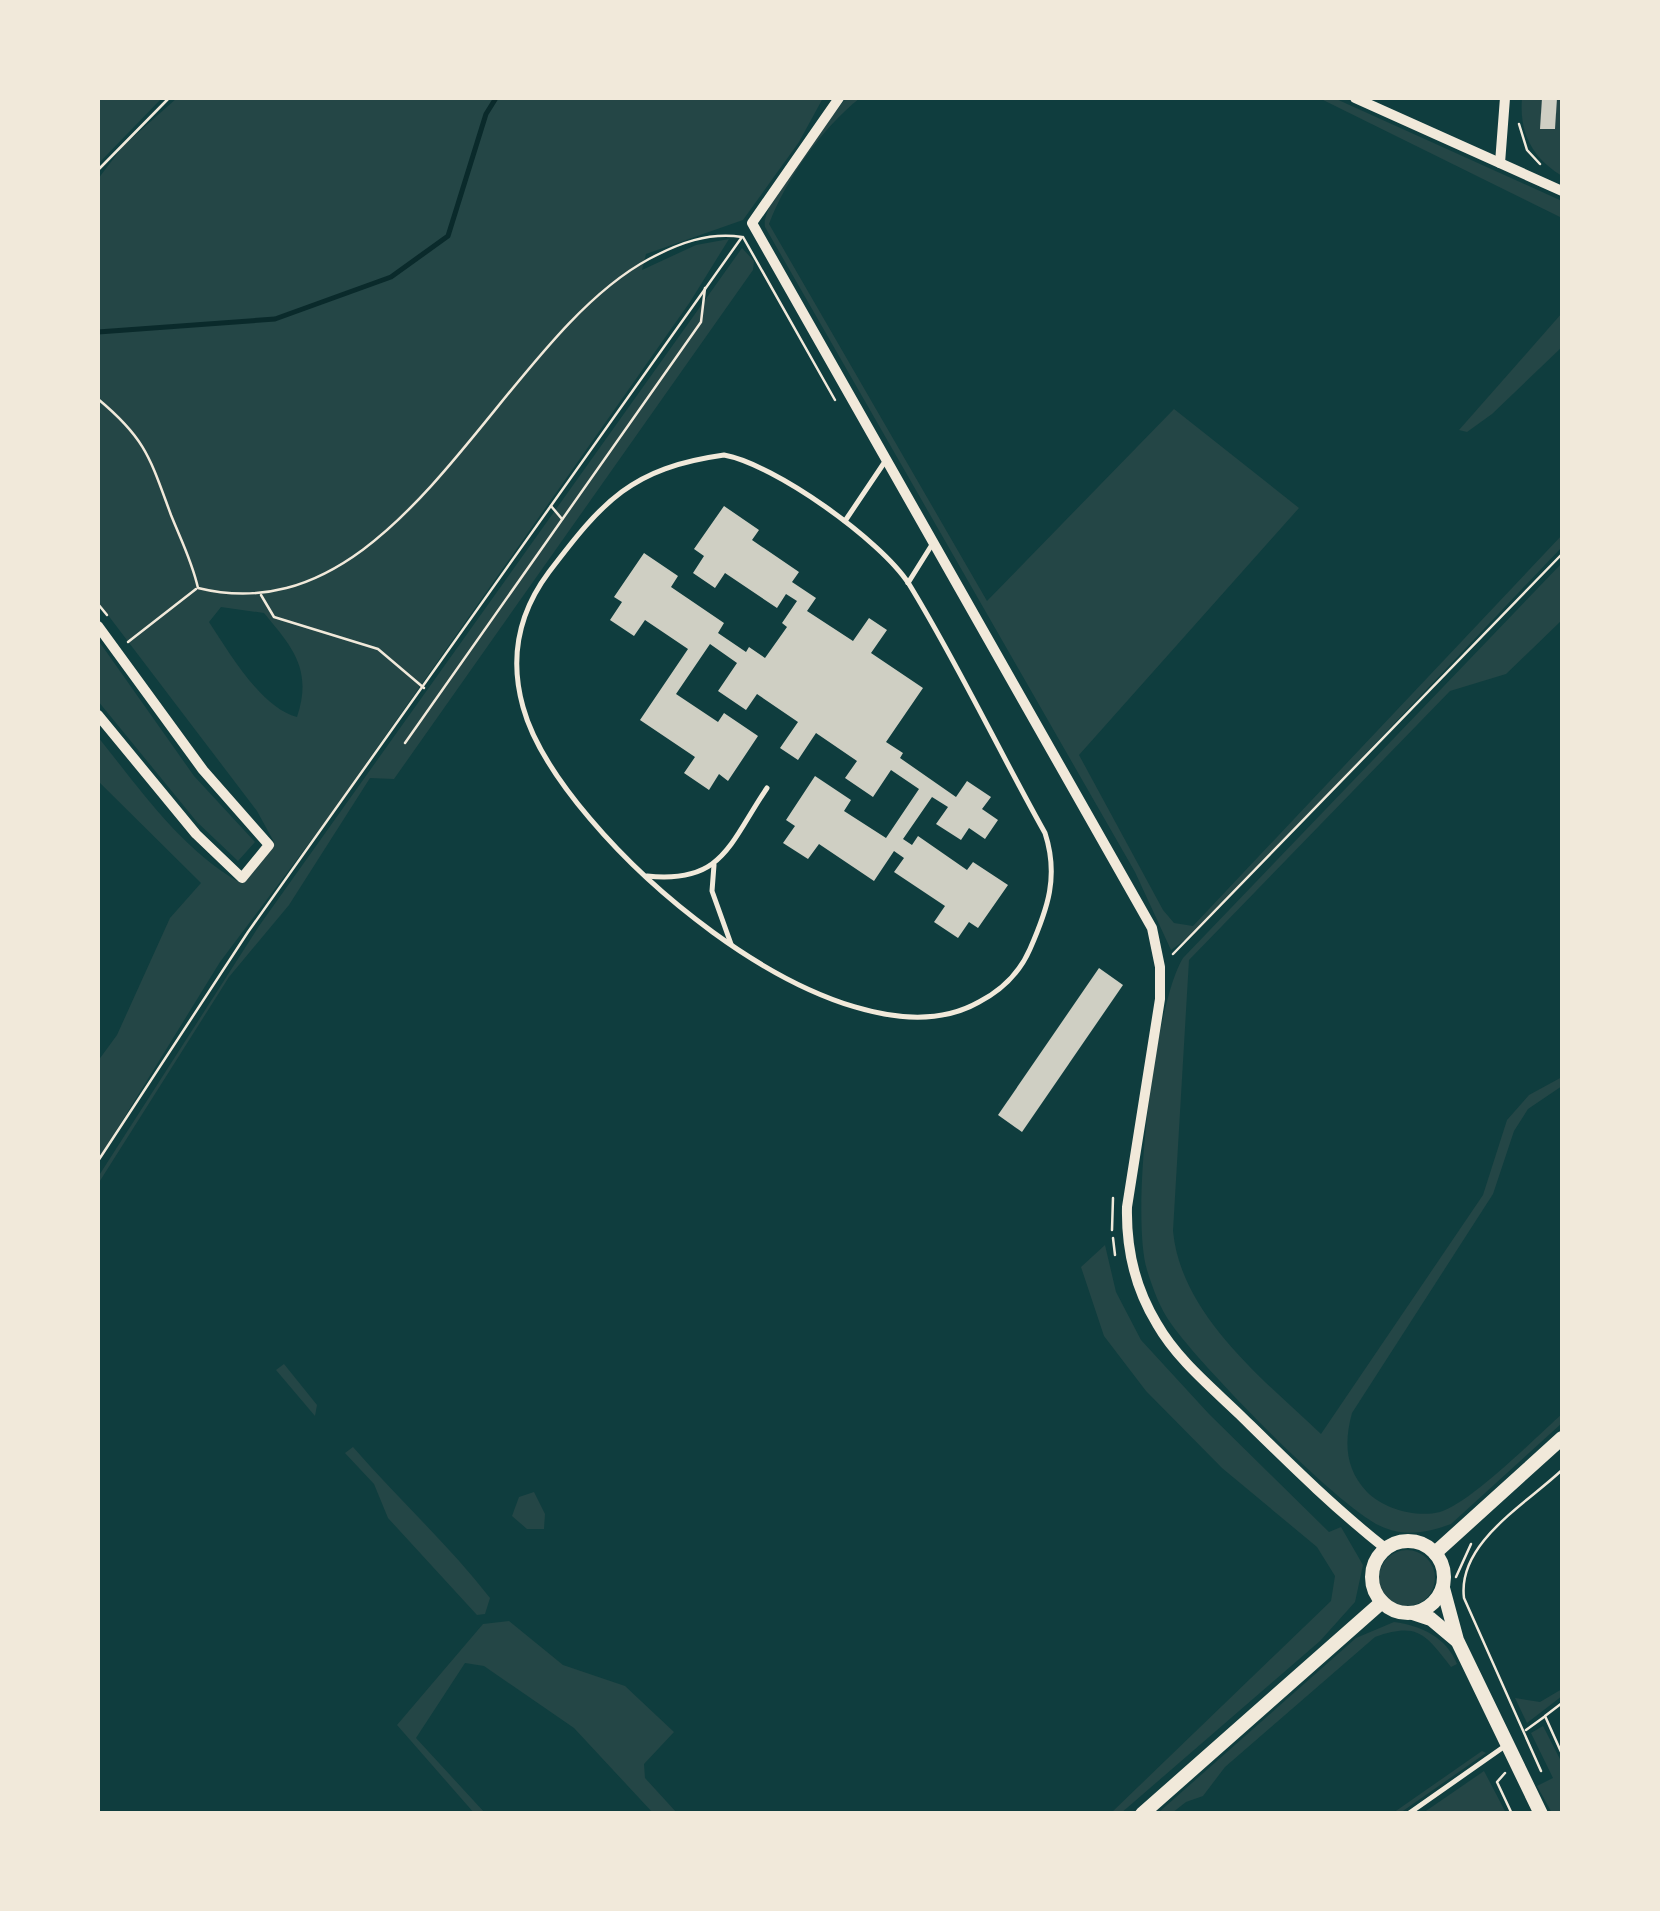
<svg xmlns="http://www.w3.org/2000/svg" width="1660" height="1911" viewBox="0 0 1660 1911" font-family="'IBM Plex Serif',serif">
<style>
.green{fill:#244646;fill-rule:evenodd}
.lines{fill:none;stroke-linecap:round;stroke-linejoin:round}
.stream{stroke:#0a2a2b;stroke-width:5}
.building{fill:#cfcfc3}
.path{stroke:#f1e9da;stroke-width:2.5}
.service{stroke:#f1e9da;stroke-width:5}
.minor{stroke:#f1e9da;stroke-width:10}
.tertiary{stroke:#f1e9da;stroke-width:14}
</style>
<rect width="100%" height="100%" fill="#0f3d3e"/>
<g class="green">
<path d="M98 98H162L98 164Z"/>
<path d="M177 98H823L799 142 743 220 646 254 642 270 696 245 729 239 690 302 322 826 220 962 98 1160V1061L117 1035 170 918 201 883 98 781V737C140 789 180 848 239 882L274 842 257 811 98 602V179L123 146ZM221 607 264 613C292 647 313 669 297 717 261 708 229 652 209 622Z"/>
<path d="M846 98H860C822 128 786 179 769 224L987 601 1174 409 1299 508 1079 755 1163 910 1174 923 1193 926 1562 535V547L1195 933 1171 950 1135 872 765 227C760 202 829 121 846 98Z"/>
<path d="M1319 98H1334L1562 201V218Z"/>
<path d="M1522 98H1562V176C1532 158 1519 133 1522 98Z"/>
<path d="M742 248 754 261 753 270 394 779 370 778 289 905 229 977 98 1184V1177L259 926Z"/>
<path d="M1562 313V347L1492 414 1467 432 1459 430Z"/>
<path d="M1562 563V620L1506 674 1450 691 1189 960 1173 1231C1181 1315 1263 1379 1321 1434L1483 1195 1507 1120 1529 1095 1562 1077V1086L1528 1109 1514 1131 1493 1194 1352 1413C1344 1442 1345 1469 1367 1492 1384 1509 1416 1518 1440 1512 1471 1503 1536 1437 1562 1414V1423L1451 1524C1429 1532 1408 1537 1385 1528 1344 1514 1200 1365 1172 1325 1160 1309 1153 1289 1147 1270 1130 1215 1154 1005 1183 958Z"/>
<path d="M98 640 194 776 255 842 238 861 197 822 98 701Z"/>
<path d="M1105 1245 1116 1292 1141 1340 1209 1414 1329 1532 1341 1527 1363 1565 1355 1602 1320 1641 1120 1814 1111 1813 1331 1601 1335 1576 1317 1547 1222 1468 1146 1391 1104 1336 1081 1267Z"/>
<path d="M284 1364 317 1405 315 1416 276 1370Z"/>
<path d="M353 1447C398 1499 448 1544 490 1598L485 1614 477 1615 388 1518 374 1484 345 1453Z"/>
<path d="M534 1492 545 1514 544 1529H527L512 1516 519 1497Z"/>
<circle cx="1407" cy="1578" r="28"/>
<path d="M509 1621 563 1665 625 1686 674 1732 644 1764 645 1778 677 1813H653L574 1728 484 1666 465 1663 416 1738 485 1813H474L397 1725 483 1624Z"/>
<path d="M1394 1622C1422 1626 1446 1637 1457 1664L1451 1667C1425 1634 1418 1622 1375 1637L1225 1767 1203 1796 1186 1802 1172 1813H1158L1356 1638Z"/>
<path d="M1562 1689V1696L1527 1723 1515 1698 1540 1702Z"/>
<path d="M1543 1726 1562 1763V1813H1552L1537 1786 1553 1778 1531 1733Z"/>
<path d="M1482 1751 1486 1753 1400 1813H1393Z"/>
<path d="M1484 1771 1506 1813H1423Z"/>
</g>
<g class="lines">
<path class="stream" d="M98 332 275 319 391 277 448 236 486 114 496 98"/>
</g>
<g class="building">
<path d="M1542 98H1557L1555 129H1540Z"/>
<path d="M724 506 759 530 752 540 799 572 792 582 816 598 807 611 853 641 869 618 887 630 871 653 923 688 886 742 903 753 900 758 956 797 967 781 991 797 982 809 998 820 985 839 969 828 961 840 936 824 948 807 932 797 903 839 912 845 918 836 967 870 973 862 1008 885 978 928 969 922 958 938 934 922 945 906 894 872 904 858 894 851 874 881 819 844 808 859 783 843 795 826 786 820 815 776 851 800 844 811 886 838 919 789 891 770 873 797 845 778 857 761 816 733 798 760 780 748 798 722 757 694 746 710 718 691 737 663 710 644 676 694 718 722 724 713 758 736 728 781 719 774 709 790 684 773 695 757 640 720 688 649 645 620 634 636 610 620 622 602 614 597 644 553 678 576 671 587 724 623 718 633 746 652 749 647 765 658 787 627 782 623 797 601 786 594 777 608 725 573 715 588 693 573 704 556 694 549Z"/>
<path d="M1099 968 1123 985 1022 1132 998 1115Z"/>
</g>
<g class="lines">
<g class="path">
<path d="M1519 124 1527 150 1540 164"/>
<path d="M98 170 169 98"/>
<path d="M743 237 835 400"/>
<path d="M98 399C146 439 150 458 171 515 181 540 192 561 198 588 401 638 498 340 649 259 679 243 708 232 742 237L248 932 98 1161"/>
<path d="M551 506 562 519"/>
<path d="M261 595 274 617 378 649 424 688"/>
<path d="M98 604 107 615"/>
<path d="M128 642 196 589"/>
<path d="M405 743 701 322 705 288"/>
<path d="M1173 954 1562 554"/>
<path d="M1112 1230 1113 1198"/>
<path d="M1113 1238 1115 1255"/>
<path d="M1456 1577 1471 1544"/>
<path d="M1562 1703 1545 1716 1562 1754"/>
<path d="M1526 1730 1544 1717"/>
<path d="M1541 1771 1464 1598C1457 1543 1526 1504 1562 1470"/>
<path d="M1505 1773 1497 1782 1512 1814"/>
</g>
<g class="service">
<path d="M724 455C774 464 881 540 909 584 958 664 999 751 1045 833 1059 876 1048 908 1030 949 1020 972 1002 990 979 1002 842 1080 558 836 523 707 509 657 519 612 549 572 603 501 631 468 724 455Z"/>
<path d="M845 521 886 460"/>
<path d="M908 583 933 543"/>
<path d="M714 865 712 891 731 944"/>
<path d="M647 876C723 884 729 844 767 788"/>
<path d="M1408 1814 1505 1746"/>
</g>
<g class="minor">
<path d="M839 98 752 223 1152 928 1160 967V999L1127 1207C1126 1249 1135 1288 1157 1324 1177 1359 1210 1386 1239 1414 1287 1461 1333 1507 1385 1548"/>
<path d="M1355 98 1562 191"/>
<path d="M1500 163 1505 98"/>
<path d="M98 626 203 770 269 845 242 878 196 834 98 715"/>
</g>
<g class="tertiary">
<circle cx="1408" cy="1577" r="36"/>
<path d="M1435 1553 1562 1438"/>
<path d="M1443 1588 1457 1640 1541 1814"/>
<path d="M1413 1613 1431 1619 1456 1640"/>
<path d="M1142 1814 1382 1602"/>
</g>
</g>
<rect width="1660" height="1911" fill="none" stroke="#f1e9da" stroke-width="200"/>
</svg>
